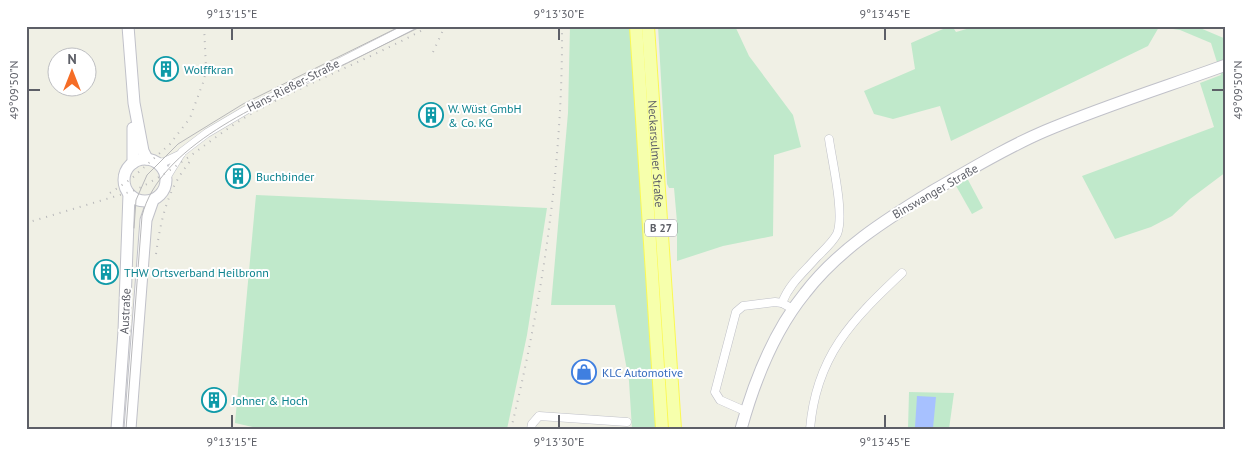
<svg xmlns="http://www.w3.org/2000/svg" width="1252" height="455" viewBox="0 0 1252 455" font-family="'PT Sans',sans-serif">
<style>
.green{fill:#c0e9cb}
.water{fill:#a7c1ff}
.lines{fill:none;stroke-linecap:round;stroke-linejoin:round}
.street-casing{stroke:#bfc0c7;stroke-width:9}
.secondary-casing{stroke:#c0c1c9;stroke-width:13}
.primary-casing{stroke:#fbf953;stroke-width:14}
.street{stroke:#fff;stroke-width:8}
.secondary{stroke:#fff;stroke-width:11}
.primary{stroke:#f6ffac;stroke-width:12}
.tram{stroke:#b8b8ba;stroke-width:1}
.rail{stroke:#b8b8ba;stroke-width:2;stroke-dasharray:1 6;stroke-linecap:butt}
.ticks{fill:none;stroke:#5d5f67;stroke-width:2}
.labels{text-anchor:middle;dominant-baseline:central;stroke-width:4;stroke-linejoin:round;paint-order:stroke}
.shield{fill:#fff;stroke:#8e8f95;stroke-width:1}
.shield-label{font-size:11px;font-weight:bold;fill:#5d5f67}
.culture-label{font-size:12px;fill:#0d838f;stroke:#fff;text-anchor:start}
.street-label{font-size:12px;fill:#5d5f67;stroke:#fff}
.shop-label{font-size:12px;fill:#366cbe;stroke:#fff;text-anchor:start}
.neatline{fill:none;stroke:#5d5f67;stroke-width:2}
.ticks-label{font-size:12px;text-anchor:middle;fill:#5d5f67}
</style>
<rect width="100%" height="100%" fill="#f0f0e5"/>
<g class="green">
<path d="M570 26H630L656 429H632L629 381 615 305H551L568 113Z"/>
<path d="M658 26H735L749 56 793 115 801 147 774 155 773 236 723 246 677 261V222L674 188H669L667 184Z"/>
<path d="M950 26H952L956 32 977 26H1188L1200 28 1226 39V172L1190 199 1172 216 1151 227 1115 239 1082 176 1214 127 1200 83 1221 75 1211 43 1180 30 1159 27 1148 46 951 141 940 106 893 119 874 114 864 91 915 69 911 43Z"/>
<path d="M967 178 983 208 972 214 955 184Z"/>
<path d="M256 195 547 208 527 335 507 429H261L235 423Z"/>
<path d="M909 392 954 393 949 429H908Z"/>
</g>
<path class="water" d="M917 396 936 397 933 428 915 427Z"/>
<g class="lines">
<defs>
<g id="street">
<path d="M157 163 164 162 181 154"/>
<path d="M166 178 182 152 207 133 246 110 411 26"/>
<path d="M782 303C789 284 804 272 817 257 824 250 832 243 837 234 845 215 832 161 829 139"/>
<path d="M745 411 720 400 715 392 736 312 743 306 775 302 782 303 793 309"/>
<path d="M531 429 532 424 539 416 627 422"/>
<path d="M810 429C816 356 852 320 902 273"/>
</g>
<g id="secondary">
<path d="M128 26 134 103 143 151 147 159"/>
<path d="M133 128V163"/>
<circle cx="145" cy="180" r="21"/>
<path d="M117 429 124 331 129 194"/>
<path d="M130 429 145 233 146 220 153 200"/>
<path d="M741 429C754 382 774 331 805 293 838 250 885 220 931 192 968 171 1005 148 1045 131 1104 106 1165 87 1226 65"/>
</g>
<g id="primary">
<path d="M636 26 662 429"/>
<path id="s1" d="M648 26 675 429"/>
</g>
</defs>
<use href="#street" class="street-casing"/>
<use href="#secondary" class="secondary-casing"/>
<use href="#primary" class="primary-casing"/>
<use href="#street" class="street"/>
<use href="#secondary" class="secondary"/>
<use href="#primary" class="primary"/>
<g class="tram">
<path d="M134 228 136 200 147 175 178 144 243 104 401 26"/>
<path d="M126 429 142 216C159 146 263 103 322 75 356 59 389 42 422 26"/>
</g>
<g class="rail">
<path d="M433 52 445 26"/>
<path d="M110 193 131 179 170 144 190 118 204 80 206 68 204 26"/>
<path d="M26 223 133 191C179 170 215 133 258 110 314 80 374 57 430 26"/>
<path d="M156 254C161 218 168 187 192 159"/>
<path d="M511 429C543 298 563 161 562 26"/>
</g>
</g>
<path class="ticks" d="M232 28V40M559 28V40M885 28V40M28 90H40M1212 90H1224M232 415V428M559 415V428M885 415V428"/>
<defs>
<symbol id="building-ring" viewBox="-11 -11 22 22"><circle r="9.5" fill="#fff" stroke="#0f9aa8" stroke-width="1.5"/><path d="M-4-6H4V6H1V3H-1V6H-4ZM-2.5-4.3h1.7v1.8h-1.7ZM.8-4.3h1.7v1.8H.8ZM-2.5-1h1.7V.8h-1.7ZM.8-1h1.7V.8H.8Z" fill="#0f9aa8"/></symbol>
<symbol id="shop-ring" viewBox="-11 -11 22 22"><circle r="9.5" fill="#fff" stroke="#3f7fe0" stroke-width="1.5"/><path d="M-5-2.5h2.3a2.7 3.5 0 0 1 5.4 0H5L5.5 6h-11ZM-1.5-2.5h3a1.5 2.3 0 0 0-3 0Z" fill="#3f7fe0"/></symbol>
</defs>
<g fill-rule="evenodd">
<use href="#building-ring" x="152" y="55" width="28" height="28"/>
<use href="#building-ring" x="417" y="101" width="28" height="28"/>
<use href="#building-ring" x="224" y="162" width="28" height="28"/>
<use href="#building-ring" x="92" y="258" width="28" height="28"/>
<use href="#shop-ring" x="570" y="358" width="28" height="28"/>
<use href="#building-ring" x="200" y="386" width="28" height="28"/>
</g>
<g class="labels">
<rect class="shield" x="645" y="219.5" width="32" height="17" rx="4"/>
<g class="shield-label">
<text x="661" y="228">B 27</text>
</g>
<g class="culture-label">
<text x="184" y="69">Wolffkran</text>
<text x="448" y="108">W. Wüst GmbH<tspan x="448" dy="14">&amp; Co. KG</tspan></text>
<text x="256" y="176">Buchbinder</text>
<text x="124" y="272">THW Ortsverband Heilbronn</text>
<text x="232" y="400">Johner &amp; Hoch</text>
</g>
<g class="street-label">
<text transform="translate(293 85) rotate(-27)">Hans-Rießer-Straße</text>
<text stroke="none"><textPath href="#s1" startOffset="128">Neckarsulmer Straße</textPath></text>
<text transform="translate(935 191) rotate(-30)">Binswanger Straße</text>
<text transform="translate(125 311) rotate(-87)">Austraße</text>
</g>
<g class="shop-label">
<text x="602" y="372">KLC Automotive</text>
</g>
</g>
<rect width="1252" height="455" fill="none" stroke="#ffffff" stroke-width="55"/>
<g transform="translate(72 72)"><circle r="24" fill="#ffffff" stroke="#bebfc2"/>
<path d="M0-4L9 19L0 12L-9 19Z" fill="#f56d26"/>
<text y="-8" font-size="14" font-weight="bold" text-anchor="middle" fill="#5d5f67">N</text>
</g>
<rect x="28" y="28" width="1196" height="400" class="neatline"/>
<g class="ticks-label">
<text x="232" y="18">9°13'15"E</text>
<text x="559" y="18">9°13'30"E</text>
<text x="885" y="18">9°13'45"E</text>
<text transform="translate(14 90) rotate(-90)" y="4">49°09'50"N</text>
<text transform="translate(1238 90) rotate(-90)" y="4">49°09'50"N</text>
<text x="232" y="446">9°13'15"E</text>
<text x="559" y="446">9°13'30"E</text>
<text x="885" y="446">9°13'45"E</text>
</g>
</svg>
